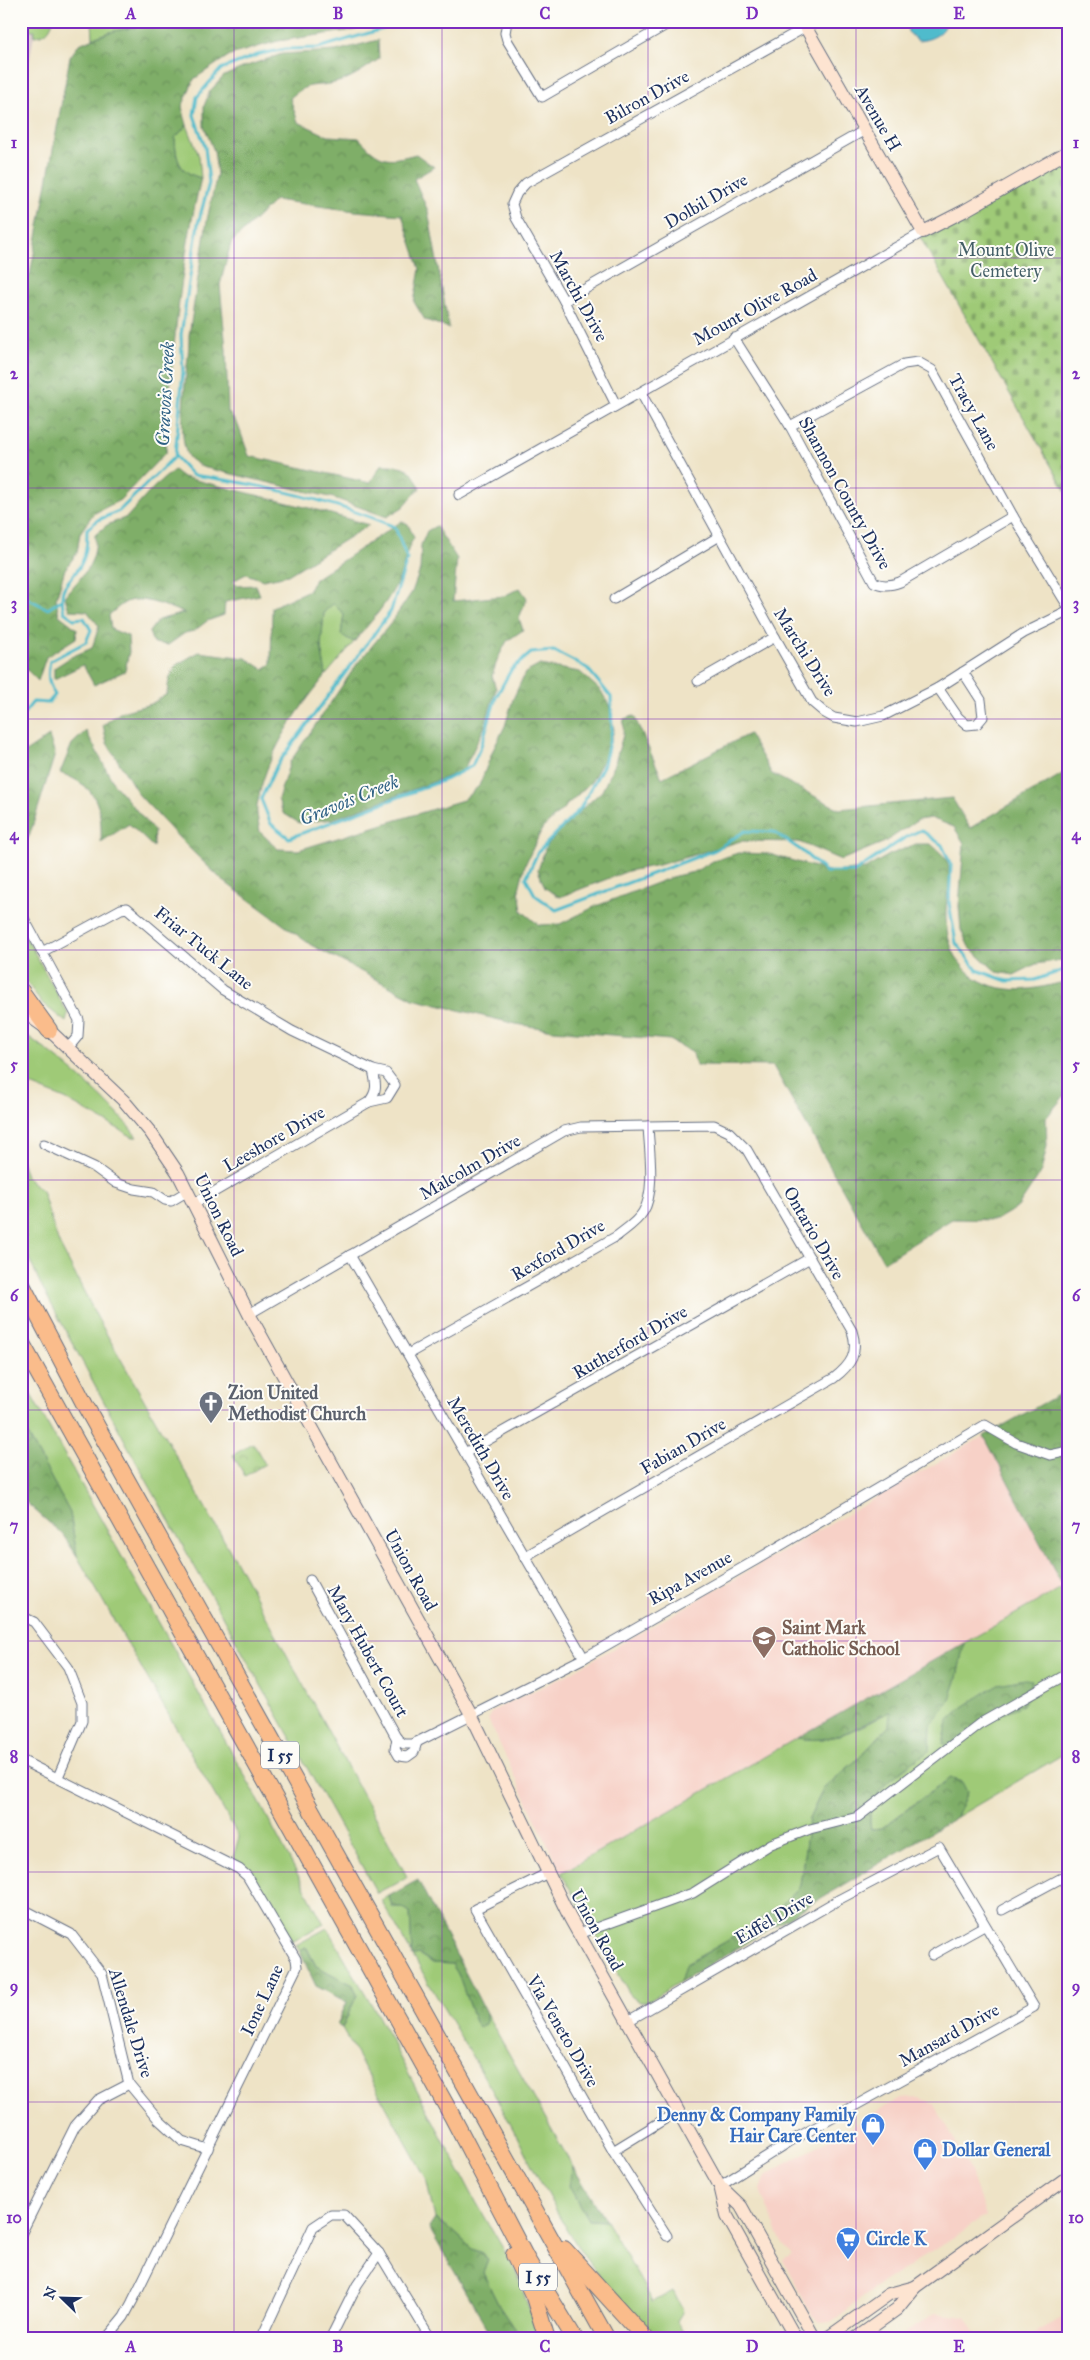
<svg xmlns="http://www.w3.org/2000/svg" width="1090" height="2360" viewBox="0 0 1090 2360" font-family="'IM FELL Great Primer',serif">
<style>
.built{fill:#f7d1c7}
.industrial{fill:#d2bfc0}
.green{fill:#9fca77;stroke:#5d7c6a}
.forest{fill:url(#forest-crowns);stroke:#4d6e63}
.cemetery{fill:url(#cemetery-stones);stroke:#5d7c6a}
.park{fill:url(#park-crowns);stroke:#5d7c6a}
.water{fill:#50bbcc;stroke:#367595}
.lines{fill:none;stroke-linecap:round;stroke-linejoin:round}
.stream{stroke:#50bbcc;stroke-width:3}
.street-casing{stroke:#656e82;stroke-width:11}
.secondary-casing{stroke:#656e82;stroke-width:14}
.highway-casing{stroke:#656e82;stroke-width:18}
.street{stroke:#fff;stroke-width:9}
.secondary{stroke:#fde4d1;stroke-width:12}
.highway{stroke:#fabc8b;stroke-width:16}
.grid{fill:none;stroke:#7b2cbf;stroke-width:1;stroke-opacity:0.55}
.labels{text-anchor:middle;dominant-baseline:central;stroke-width:4;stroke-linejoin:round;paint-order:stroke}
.shield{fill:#fdfcf7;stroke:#5f6c8c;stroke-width:1}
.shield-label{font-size:16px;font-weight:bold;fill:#1b2f5e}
.street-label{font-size:18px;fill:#1b2f5e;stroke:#fdfcf7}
.park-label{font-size:18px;fill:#435e66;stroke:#fdfcf7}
.worship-label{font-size:18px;font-weight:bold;fill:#5b616d;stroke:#fdfcf7;text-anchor:start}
.education-label{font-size:18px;font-weight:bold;fill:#785e54;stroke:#fdfcf7;text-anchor:start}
.shop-label{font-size:18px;font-weight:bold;fill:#366cbe;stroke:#fdfcf7;text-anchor:start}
.water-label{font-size:19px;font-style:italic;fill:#2e6084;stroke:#fdfcf7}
.neatline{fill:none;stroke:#7b2cbf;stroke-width:2}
.grid-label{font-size:16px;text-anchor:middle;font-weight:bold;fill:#7b2cbf}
</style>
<defs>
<pattern id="forest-crowns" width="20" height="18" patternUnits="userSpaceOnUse" patternTransform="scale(1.25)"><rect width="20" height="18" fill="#7fae68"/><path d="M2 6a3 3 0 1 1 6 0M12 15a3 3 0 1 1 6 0" fill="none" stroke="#678e59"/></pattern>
<pattern id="cemetery-stones" width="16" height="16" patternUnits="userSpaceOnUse" patternTransform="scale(1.25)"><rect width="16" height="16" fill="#9fca77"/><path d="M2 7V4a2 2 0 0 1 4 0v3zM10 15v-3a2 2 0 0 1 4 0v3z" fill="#81a465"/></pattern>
<pattern id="park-crowns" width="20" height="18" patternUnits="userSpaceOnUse" patternTransform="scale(1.25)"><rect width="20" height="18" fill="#9fca77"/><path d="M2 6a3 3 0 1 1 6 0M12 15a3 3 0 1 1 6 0" fill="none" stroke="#81a465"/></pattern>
</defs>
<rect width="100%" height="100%" fill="#fdfcf7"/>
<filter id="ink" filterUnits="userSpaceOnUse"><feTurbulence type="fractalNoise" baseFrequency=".02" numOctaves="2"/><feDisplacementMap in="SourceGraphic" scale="10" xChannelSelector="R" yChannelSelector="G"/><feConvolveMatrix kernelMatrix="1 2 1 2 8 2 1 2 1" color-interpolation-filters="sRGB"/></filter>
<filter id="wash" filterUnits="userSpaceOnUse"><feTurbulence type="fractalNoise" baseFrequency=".0096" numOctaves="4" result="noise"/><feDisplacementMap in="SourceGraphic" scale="20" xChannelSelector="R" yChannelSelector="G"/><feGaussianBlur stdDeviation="1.12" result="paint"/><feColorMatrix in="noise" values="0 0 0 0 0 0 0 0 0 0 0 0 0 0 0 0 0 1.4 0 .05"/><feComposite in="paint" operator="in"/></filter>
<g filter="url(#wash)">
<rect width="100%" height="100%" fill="#eee3c6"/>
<g class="built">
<path d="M984 1436 1063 1587 561 1873 488 1719 492 1711 565 1676Z"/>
<path d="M919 2098 933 2103 967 2163 986 2216 878 2286 831 2322 820 2323 812 2316 783 2260 792 2255 782 2243 760 2190 765 2176 899 2099Z"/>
<path d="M935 2313 966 2317 979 2339H897Z"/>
<path d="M1069 2314V2339H1024Z"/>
</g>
<path class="industrial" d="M21 30H35L21 108Z"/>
<g class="green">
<path d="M21 21H53C49 32 45 35 34 36L35 30H21Z"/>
<path d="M92 21H163L110 32 93 38Z"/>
<path d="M187 125 199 156 201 178C178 172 176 159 175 138Z"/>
<path d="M333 603 344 614 341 635 354 642 326 675 321 646 324 612Z"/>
<path d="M21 928 68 1014 66 1022 43 1004 21 975Z"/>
<path d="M21 1031C62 1061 106 1096 137 1137H133L65 1099 21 1081Z"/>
<path d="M21 1160 26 1176 42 1191 58 1241 98 1319 237 1563 404 1871 407 1877 377 1893 139 1467 40 1283 21 1241Z"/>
<path d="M21 1377 254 1792 324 1924 292 1941 252 1872 233 1858 239 1837 77 1556 70 1513 21 1422Z"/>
<path d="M1069 1574V1743L1064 1746 1067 1752 957 1817 967 1792H930L882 1828 871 1829C862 1790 903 1770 929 1750L931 1725 949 1702 957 1678 964 1643 1063 1587 1059 1579Z"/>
<path d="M891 1711 889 1726 860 1757 823 1789 809 1819 800 1886 782 1905 727 1941 686 1964 680 1982 647 2002H639L631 1996 561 1873 797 1738C832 1745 860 1727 891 1711Z"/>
<path d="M389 1896 392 1907H402L410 1912 412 1955 418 1954 433 1963 452 1964 458 1974 475 2022 486 2023V2013L573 2167 569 2186 588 2220 606 2221 653 2302 673 2291 683 2311 677 2321 688 2339H658C636 2318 614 2297 596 2273 555 2218 527 2152 493 2092 456 2028 417 1965 381 1900Z"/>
<path d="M327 1928 376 2012 475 2200 515 2269 540 2339H521L499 2306 483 2273 488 2260 483 2253 472 2249 452 2230 435 2219 426 2178 342 2028 357 1995 353 1985 316 1966 307 1948 300 1952 296 1945Z"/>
</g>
<g class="forest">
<path d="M163 21H382L354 30 278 41 230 55 194 79 182 107 187 125 175 138C176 159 178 172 201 178 180 267 171 360 166 452L120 500 93 514 80 533 77 553 65 569 56 599 59 615 77 629 76 638 46 657 38 681 21 664V280L30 275 70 57 79 44 110 32Z"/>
<path d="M378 40 379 59C366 68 350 80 334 83 311 88 310 81 290 98L298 122 328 136 359 138C380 161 386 162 416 154L434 167 414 179 428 211 449 328 425 320 414 302 420 269 402 215 355 211 275 200 231 243 220 285 226 350 228 412 238 425 249 456 370 483 381 465C404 465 411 466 420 488L403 507 387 517 334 498 202 467C198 464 192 461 189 458 174 436 190 363 189 335L207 220 217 174 214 151 204 126V106L210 91 224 76 247 66 282 54 336 51Z"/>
<path d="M174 470 183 477 317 510 369 525 288 575 263 580 246 574 233 581 237 586 256 585 260 595 225 602 224 615 207 621 194 631 185 633 168 645 153 643 149 632 158 620 184 613C171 608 147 598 133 600 124 601 115 610 109 615L111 629 128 636 129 652 125 671 94 685 83 665 54 679V668L71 657 92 648 99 626 87 611 69 610 65 597C81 575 98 565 95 535L107 525 127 517 154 487Z"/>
<path d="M402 521 408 524 414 538C405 551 405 567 398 581 387 604 370 623 354 642L341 635 344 614 333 604 324 612 321 646 326 675C295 713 265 756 257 806 256 814 259 824 260 832L278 849 298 850 463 800 479 786 494 748 505 726 513 699 525 673 540 665 580 672 601 691 610 707 614 730 606 755 591 782 542 829 525 865 519 889 522 911 539 925 560 924 596 906 675 876 694 872 713 861 738 853 769 854 832 872 865 869 889 855 916 844H931C936 849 944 855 947 861 953 874 946 897 946 911 944 951 966 985 1008 989 1027 992 1050 985 1069 981V1090L1046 1118 1047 1146 1041 1172 1018 1207 996 1220 952 1219 884 1262 773 1066 696 1065 693 1053 670 1040 553 1030 516 1024 413 999 311 945 222 880 182 841 139 795 107 743 103 725 121 712 151 704 167 694 169 679 176 665 199 652 246 658 263 669 271 664 272 607 309 590 315 579Z"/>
<path d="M436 526 457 559 453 601 504 596 520 588 527 598 519 618 523 630 507 641 498 658 492 676 496 689 484 728 463 771 333 819 299 823 283 813 278 799 290 762 357 664 391 623 412 592 420 570 421 545 427 531Z"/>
<path d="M634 716 662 778 749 734 772 774 839 809 952 798 970 828 1069 770V959L1036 964 1014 975 997 972 969 947 961 930 959 906 964 843 954 827 931 818 918 820 885 842 841 860 799 842 741 841 659 865 628 871 560 897 545 888 538 870 546 846 573 817 602 791 614 766 623 735 624 719Z"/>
<path d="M86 731 114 784 154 831 153 847 129 824 101 842C102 805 97 786 60 773L72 744Z"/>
<path d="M49 736 55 754 30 834 21 852V755Z"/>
<path d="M1069 1389V1574L1059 1579 984 1436Z"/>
<path d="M21 1422 70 1513 77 1556 63 1535 21 1498Z"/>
<path d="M964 1643 957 1678 949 1702 931 1725 930 1750C904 1770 862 1791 871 1829L882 1828 950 1778 962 1782 967 1792 957 1817 680 1982 685 1965 727 1941 782 1905 800 1886 809 1819 823 1789 860 1757 889 1726 890 1712C857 1725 837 1745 797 1738Z"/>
<path d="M1025 1679 1032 1680 1029 1695 1023 1705 999 1715 951 1744H943L948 1721 963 1707 998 1684Z"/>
<path d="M418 1880 486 2013V2023L480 2028 475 2022 458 1974 452 1964 433 1963 419 1954 412 1956 410 1912 402 1907H392L389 1896Z"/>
<path d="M306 1947 316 1966 353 1985 357 1995 342 2028 337 2025 347 2002 316 1986 300 1952Z"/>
<path d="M573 2167 606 2221 588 2220 569 2186Z"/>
<path d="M435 2219 452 2230 472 2249 483 2253 488 2260 483 2273 499 2306 521 2339H494L429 2228Z"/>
</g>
<path class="cemetery" d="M1069 154V497L920 237Z"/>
<path class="park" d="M253 1443 265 1464 245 1476 233 1455Z"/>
<path class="water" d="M907 21H947C944 35 930 40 918 41L908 32Z"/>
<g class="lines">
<g class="stream">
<path d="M410 21 318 48 286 49 260 54 221 69 197 97 194 115 205 147 209 183 198 224 181 335 183 372 175 456 192 475C260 484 331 500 395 527L407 559 391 611 277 765 261 799 271 824 289 838 447 779 472 766 481 746 496 697 511 670 531 653 554 651 587 668 611 697 612 730 604 764 580 809 538 852 526 878 535 895 556 910 715 850 745 831 774 832 802 851 826 872H854L906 837 921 830 942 845 951 865 949 903 956 943 977 970 1007 981 1035 980 1069 968"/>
<path d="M21 593 23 596 48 609 61 600"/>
<path d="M21 717 33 702 48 703 55 695C48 683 47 675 50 661L86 642 91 630 84 618 74 619 64 612C57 582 70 585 81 564 87 553 87 541 87 529L98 520 119 511 175 456"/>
<path d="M21 747 24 755 21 780"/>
</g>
</g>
</g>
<g filter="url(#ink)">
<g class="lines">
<defs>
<g id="street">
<path d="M507 21 505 33 507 40 542 97 673 21"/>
<path d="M564 301 865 130"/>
<path d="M734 338 790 426 874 582C883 587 892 585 900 582L1013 516"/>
<path d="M641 393 775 637 812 702 825 713 834 718 857 722 883 716 938 688 1024 633 1069 611"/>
<path d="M616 405 564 301 516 218 512 204 517 193 526 183 806 27"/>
<path d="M790 426 904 364 918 362 932 370 1013 516 1069 608"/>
<path d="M459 495 923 232"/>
<path d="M614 599 718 537"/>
<path d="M698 681 775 637"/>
<path d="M938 688 958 717 967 725 977 724 983 717 981 700 963 672"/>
<path d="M21 913 79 1020 78 1036 69 1047"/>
<path d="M42 952 121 909 127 908 223 990 292 1031 373 1070 386 1073 395 1085 387 1098 369 1102"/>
<path d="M44 1144 94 1167 116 1183 134 1189 153 1192 165 1200 171 1201 188 1191"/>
<path d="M195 1203 369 1102C378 1090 376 1084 373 1070"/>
<path d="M350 1255 584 1658"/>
<path d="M249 1314 564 1131 581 1127 714 1125 729 1132 747 1150 852 1331C859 1353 851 1365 834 1378L524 1557"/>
<path d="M408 1354 617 1236C627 1228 637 1222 643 1212 656 1192 649 1149 648 1126"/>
<path d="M465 1453 810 1258"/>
<path d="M310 1580 397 1739 404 1744H413L584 1658 756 1560 985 1425 1016 1443 1050 1455 1069 1451"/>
<path d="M21 1616 34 1622 68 1667 82 1703V1721L58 1777"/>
<path d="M397 1738 395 1749 399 1756 407 1757 414 1752 417 1742"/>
<path d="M21 1760 239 1869 247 1876 296 1959 297 1967 132 2302 124 2317 106 2339"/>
<path d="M548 1873 475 1909 613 2151 667 2236"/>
<path d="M21 1908 71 1934 102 1974 129 2084 159 2120 182 2141 208 2149"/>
<path d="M1002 1910 1069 1874"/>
<path d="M579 1934 693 1893 771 1844 810 1829 858 1817 979 1724 1069 1673"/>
<path d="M932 1955 984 1926"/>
<path d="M628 2021 840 1899 939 1847 1034 2007 789 2142 720 2186"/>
<path d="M613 2151 678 2111"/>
<path d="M21 2234 75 2126 98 2100 129 2084"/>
<path d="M261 2339 313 2227 331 2215H344L379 2253 431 2339"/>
<path d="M330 2339 357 2285 379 2253"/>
</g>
<g id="secondary">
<path d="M802 21 923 232 964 211 1069 151"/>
<path d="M21 1010 49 1030 124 1101 151 1133 178 1173 249 1314 471 1714 570 1918 720 2186 741 2206 815 2339"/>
<path d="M720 2186 727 2216 796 2339"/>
<path d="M826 2339 889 2294 915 2287"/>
<path d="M855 2339 897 2309 915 2287 1069 2176"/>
</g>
<g id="highway">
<path d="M21 991 49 1030"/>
<path d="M21 1283 86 1407 607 2339"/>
<path d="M21 1342 452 2116 527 2260 575 2339"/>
<path d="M564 2249 646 2339"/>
<path d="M514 2255 534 2297 547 2339"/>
</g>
</defs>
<use href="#street" class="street-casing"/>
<use href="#secondary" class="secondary-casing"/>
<use href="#highway" class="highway-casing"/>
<use href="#street" class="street"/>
<use href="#secondary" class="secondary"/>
<use href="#highway" class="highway"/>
</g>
</g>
<path class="grid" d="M234 21V2339M442 21V2339M648 21V2339M856 21V2339M21 258H1069M21 488H1069M21 719H1069M21 950H1069M21 1180H1069M21 1410H1069M21 1641H1069M21 1872H1069M21 2102H1069"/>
<defs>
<symbol id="church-pin" viewBox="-11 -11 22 30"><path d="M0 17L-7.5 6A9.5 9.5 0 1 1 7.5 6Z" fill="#6b7280" stroke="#fdfcf7"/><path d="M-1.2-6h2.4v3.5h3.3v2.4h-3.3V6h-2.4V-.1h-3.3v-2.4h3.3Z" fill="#fff"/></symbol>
<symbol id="school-pin" viewBox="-11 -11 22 30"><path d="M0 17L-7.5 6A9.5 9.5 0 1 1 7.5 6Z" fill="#8d6e63" stroke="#fdfcf7"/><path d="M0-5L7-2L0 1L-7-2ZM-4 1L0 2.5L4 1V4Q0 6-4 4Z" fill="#fff"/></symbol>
<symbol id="shop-pin" viewBox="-11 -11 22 30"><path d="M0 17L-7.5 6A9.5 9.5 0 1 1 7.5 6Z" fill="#3f7fe0" stroke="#fdfcf7"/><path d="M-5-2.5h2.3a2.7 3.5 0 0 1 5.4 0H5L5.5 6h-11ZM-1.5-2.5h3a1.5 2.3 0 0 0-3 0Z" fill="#fff"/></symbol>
<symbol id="supermarket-pin" viewBox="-11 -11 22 30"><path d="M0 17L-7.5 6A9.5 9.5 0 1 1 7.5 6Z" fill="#3f7fe0" stroke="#fdfcf7"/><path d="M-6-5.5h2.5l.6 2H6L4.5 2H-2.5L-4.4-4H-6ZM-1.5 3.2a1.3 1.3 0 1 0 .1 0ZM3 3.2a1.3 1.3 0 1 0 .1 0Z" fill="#fff"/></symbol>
</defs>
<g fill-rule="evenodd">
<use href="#church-pin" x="197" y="1389" width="28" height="38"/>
<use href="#school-pin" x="750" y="1624" width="28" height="38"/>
<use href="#shop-pin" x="859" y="2111" width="28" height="38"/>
<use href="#shop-pin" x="911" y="2136" width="28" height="38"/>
<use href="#supermarket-pin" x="834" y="2225" width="28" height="38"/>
</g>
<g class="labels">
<g class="shield">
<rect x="261" y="1741.5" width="38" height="27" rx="4"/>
<rect x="519" y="2263.5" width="38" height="27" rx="4"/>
</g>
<g class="shield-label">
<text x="280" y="1755">I 55</text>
<text x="538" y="2277">I 55</text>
</g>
<g class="street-label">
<text transform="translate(647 97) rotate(-29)">Bilron Drive</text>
<text transform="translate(878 118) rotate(60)">Avenue H</text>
<text transform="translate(706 201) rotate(-30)">Dolbil Drive</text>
<text transform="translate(579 296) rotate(61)">Marchi Drive</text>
<text transform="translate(755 307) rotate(-29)">Mount Olive Road</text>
<text transform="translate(974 412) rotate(61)">Tracy Lane</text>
<text transform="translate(845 493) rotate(61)">Shannon County Drive</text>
<text transform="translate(805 652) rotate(58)">Marchi Drive</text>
<text transform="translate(204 948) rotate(39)">Friar Tuck Lane</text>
<text transform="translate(274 1139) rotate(-30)">Leeshore Drive</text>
<text transform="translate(470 1167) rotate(-30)">Malcolm Drive</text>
<text transform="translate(219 1215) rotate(64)">Union Road</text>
<text transform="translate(814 1233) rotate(60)">Ontario Drive</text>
<text transform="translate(558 1250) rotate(-30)">Rexford Drive</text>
<text transform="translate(630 1342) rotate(-30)">Rutherford Drive</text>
<text transform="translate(683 1446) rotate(-30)">Fabian Drive</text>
<text transform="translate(481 1448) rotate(60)">Meredith Drive</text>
<text transform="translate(411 1570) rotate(61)">Union Road</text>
<text transform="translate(690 1578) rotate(-29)">Ripa Avenue</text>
<text transform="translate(368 1651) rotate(61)">Mary Hubert Court</text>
<text transform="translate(774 1918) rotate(-30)">Eiffel Drive</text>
<text transform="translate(597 1930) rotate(61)">Union Road</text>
<text transform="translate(262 2000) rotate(-65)">Ione Lane</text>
<text transform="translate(131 2023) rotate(73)">Allendale Drive</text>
<text transform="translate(563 2031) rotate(60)">Via Veneto Drive</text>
<text transform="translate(949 2035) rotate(-29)">Mansard Drive</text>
</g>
<g class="park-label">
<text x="1006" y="250">Mount Olive<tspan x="1006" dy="21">Cemetery</tspan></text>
</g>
<g class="worship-label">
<text x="228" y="1393">Zion United<tspan x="228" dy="21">Methodist Church</tspan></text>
</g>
<g class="education-label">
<text x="782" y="1628">Saint Mark<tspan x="782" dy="21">Catholic School</tspan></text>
</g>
<g class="shop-label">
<text x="856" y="2115" text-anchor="end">Denny &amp; Company Family<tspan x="856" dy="21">Hair Care Center</tspan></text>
<text x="942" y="2150">Dollar General</text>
<text x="866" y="2239">Circle K</text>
</g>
<g class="water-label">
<text transform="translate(165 394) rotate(-87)">Gravois Creek</text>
<text transform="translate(349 800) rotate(-22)">Gravois Creek</text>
</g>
</g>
<rect width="1090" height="2360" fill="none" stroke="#fdfcf7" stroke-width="55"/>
<g transform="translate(62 2298) rotate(293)" stroke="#fdfcf7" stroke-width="4" paint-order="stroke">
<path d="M0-4L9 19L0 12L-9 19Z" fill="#1b2f5e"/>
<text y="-8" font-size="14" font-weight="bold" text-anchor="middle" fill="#1b2f5e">N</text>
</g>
<rect x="28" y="28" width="1034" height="2304" class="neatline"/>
<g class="grid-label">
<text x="131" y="19">A</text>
<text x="338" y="19">B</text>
<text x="545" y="19">C</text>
<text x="752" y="19">D</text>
<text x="959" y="19">E</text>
<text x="14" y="148">1</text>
<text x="1076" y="148">1</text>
<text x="14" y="379">2</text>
<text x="1076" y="379">2</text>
<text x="14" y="609">3</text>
<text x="1076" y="609">3</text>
<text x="14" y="840">4</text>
<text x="1076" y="840">4</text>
<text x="14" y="1070">5</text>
<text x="1076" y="1070">5</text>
<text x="14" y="1301">6</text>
<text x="1076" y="1301">6</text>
<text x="14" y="1531">7</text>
<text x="1076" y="1531">7</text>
<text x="14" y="1762">8</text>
<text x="1076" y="1762">8</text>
<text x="14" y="1992">9</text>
<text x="1076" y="1992">9</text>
<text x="14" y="2223">10</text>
<text x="1076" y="2223">10</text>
<text x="131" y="2352">A</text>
<text x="338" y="2352">B</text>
<text x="545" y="2352">C</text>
<text x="752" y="2352">D</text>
<text x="959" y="2352">E</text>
</g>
</svg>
